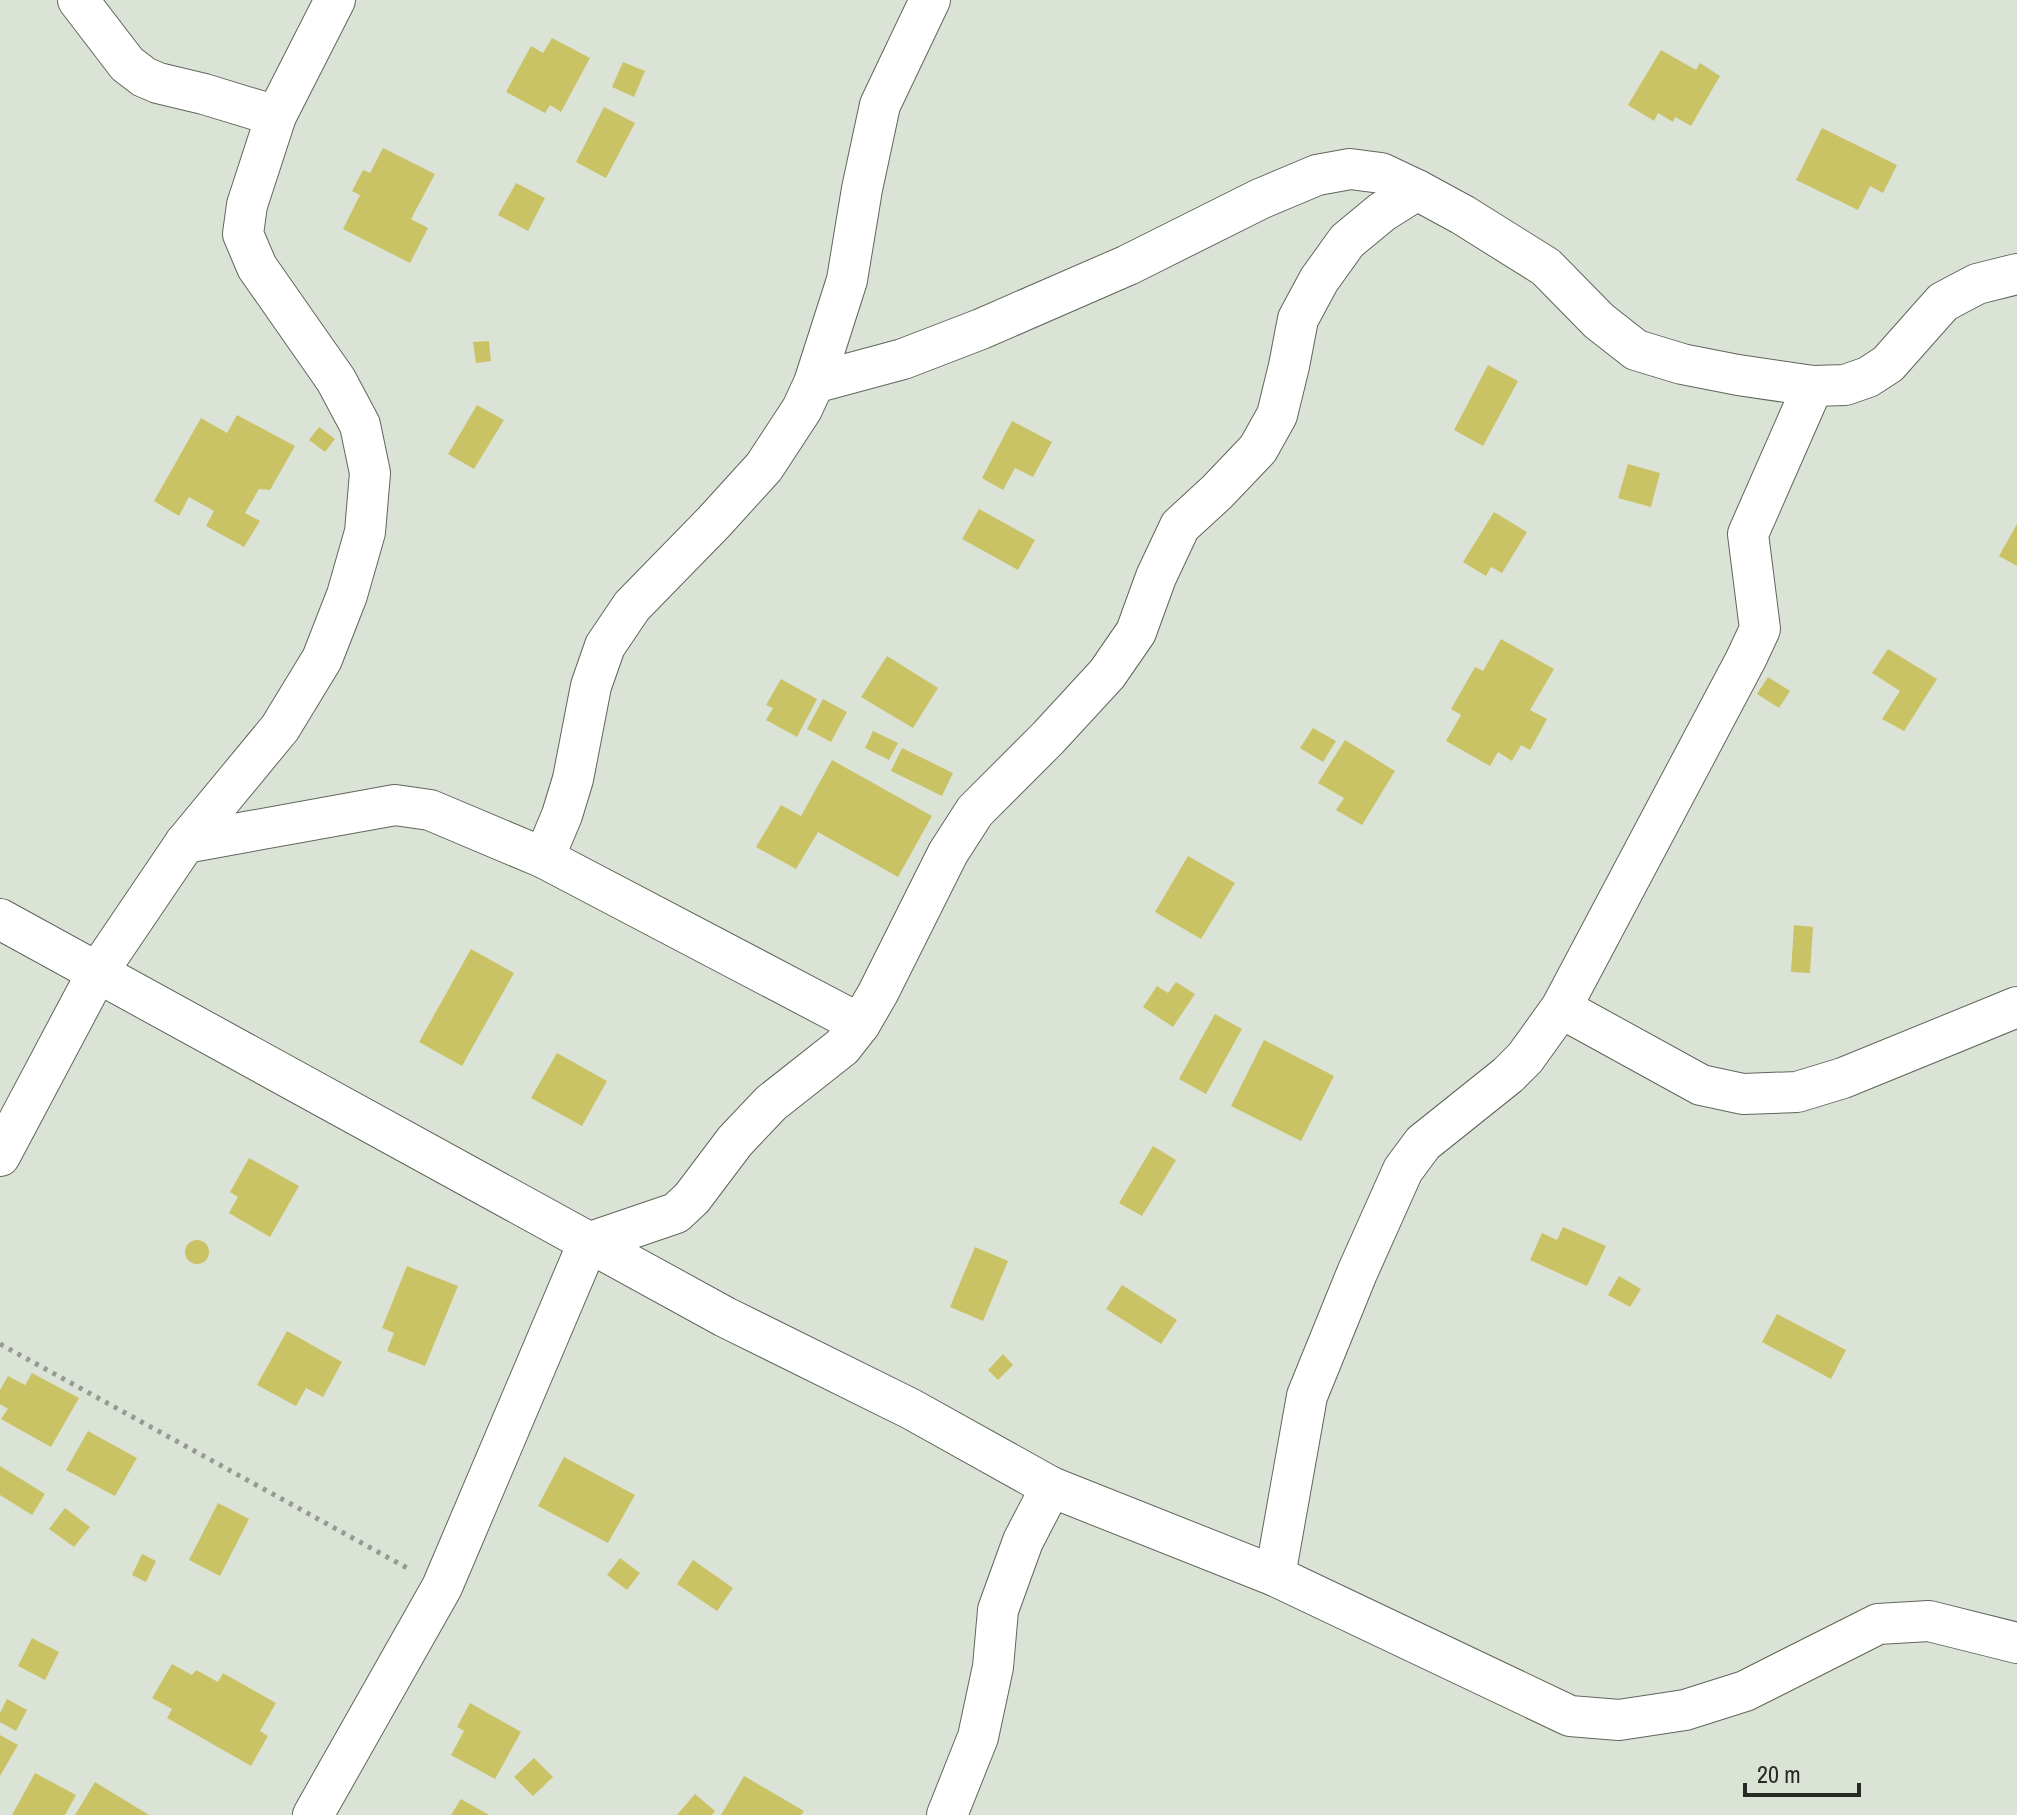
<svg xmlns="http://www.w3.org/2000/svg" width="2017" height="1815" viewBox="0 0 2017 1815" font-family="'Archivo Narrow',sans-serif">
<style>
.building{fill:#cac366}
.lines{fill:none;stroke-linecap:round;stroke-linejoin:round}
.minor-casing{stroke:#5f665b;stroke-width:42}
.path{stroke:#959b92;stroke-width:5;stroke-dasharray:4 6;stroke-linecap:butt}
.minor{stroke:#fff;stroke-width:40}
</style>
<rect width="100%" height="100%" fill="#dbe3d7"/>
<g class="building">
<path d="M552 38 590 58 561 112 550 105 545 113 506 92 531 46 543 53Z"/>
<path d="M1661 50 1696 70 1700 63 1720 76 1691 126 1675 117 1673 122 1658 113 1654 121 1628 105Z"/>
<path d="M623 62 645 71 634 97 612 87Z"/>
<path d="M604 107 635 123 606 178 576 162Z"/>
<path d="M1822 128 1897 165 1883 193 1870 186 1858 210 1796 180Z"/>
<path d="M383 148 435 174 411 219 428 228 410 263 343 229 360 195 352 191 363 170 370 173Z"/>
<path d="M516 183 545 198 528 231 498 215Z"/>
<path d="M489 341 491 361 476 363 473 342Z"/>
<path d="M1488 365 1518 381 1483 446 1454 430Z"/>
<path d="M477 405 504 420 474 469 448 454Z"/>
<path d="M237 415 295 446 270 490 259 489 245 513 260 521 244 547 206 526 214 511 189 497 179 516 154 501 201 418 227 433Z"/>
<path d="M1012 421 1052 442 1033 477 1015 468 1003 490 982 478Z"/>
<path d="M319 427 335 439 325 452 309 440Z"/>
<path d="M1628 464 1660 473 1651 507 1618 498Z"/>
<path d="M979 509 1035 540 1018 570 962 539Z"/>
<path d="M1494 512 1527 532 1502 573 1491 567 1486 576 1463 562Z"/>
<path d="M2017 524V566L1999 556Z"/>
<path d="M1501 639 1554 669 1530 710 1547 719 1530 750 1521 745 1512 761 1498 752 1490 766 1446 741 1461 715 1451 709 1475 667 1483 671Z"/>
<path d="M1888 649 1937 679 1904 731 1882 719 1900 691 1872 673Z"/>
<path d="M887 656 938 688 913 728 861 697Z"/>
<path d="M1768 677 1790 691 1779 708 1757 694Z"/>
<path d="M781 679 817 699 797 737 766 720 773 708 766 705Z"/>
<path d="M823 699 847 712 831 742 807 729Z"/>
<path d="M1313 728 1336 741 1323 762 1300 748Z"/>
<path d="M873 731 898 743 889 760 865 748Z"/>
<path d="M1345 740 1395 771 1362 825 1336 810 1344 798 1318 783Z"/>
<path d="M902 748 953 773 942 796 891 771Z"/>
<path d="M832 760 932 816 898 877 818 832 796 869 756 847 781 805 801 816Z"/>
<path d="M1188 856 1235 883 1201 939 1155 912Z"/>
<path d="M1794 925 1813 927 1810 973 1791 972Z"/>
<path d="M471 949 514 973 462 1066 419 1042Z"/>
<path d="M1176 982 1195 994 1173 1027 1143 1007 1157 986 1168 993Z"/>
<path d="M1215 1014 1242 1029 1206 1094 1179 1079Z"/>
<path d="M1264 1040 1334 1076 1301 1141 1231 1106Z"/>
<path d="M557 1053 607 1081 582 1126 531 1098Z"/>
<path d="M1153 1146 1176 1160 1142 1216 1119 1203Z"/>
<path d="M249 1158 299 1186 270 1237 229 1213 238 1197 230 1192Z"/>
<path d="M1563 1227 1606 1246 1587 1286 1530 1260 1542 1233 1557 1240Z"/>
<circle cx="197" cy="1252" r="12"/>
<path d="M975 1247 1008 1261 983 1321 950 1307Z"/>
<path d="M407 1266 458 1286 425 1366 387 1351 394 1333 382 1328Z"/>
<path d="M1619 1276 1641 1289 1630 1307 1608 1295Z"/>
<path d="M1122 1285 1177 1320 1161 1344 1106 1309Z"/>
<path d="M1777 1314 1846 1350 1831 1379 1762 1342Z"/>
<path d="M287 1331 342 1362 323 1397 306 1388 296 1406 257 1385Z"/>
<path d="M1003 1354 1013 1365 998 1380 988 1370Z"/>
<path d="M32 1373 79 1398 51 1447 1 1419 8 1409 0 1404V1390L8 1376 25 1385Z"/>
<path d="M88 1431 137 1458 115 1496 66 1470Z"/>
<path d="M564 1457 635 1495 608 1543 538 1506Z"/>
<path d="M0 1466 45 1494 32 1515 0 1495Z"/>
<path d="M218 1503 249 1519 220 1576 189 1560Z"/>
<path d="M65 1508 90 1527 74 1547 49 1529Z"/>
<path d="M142 1554 156 1561 146 1582 132 1575Z"/>
<path d="M620 1558 640 1573 627 1590 607 1575Z"/>
<path d="M693 1560 733 1588 717 1611 677 1584Z"/>
<path d="M32 1638 59 1652 45 1680 18 1666Z"/>
<path d="M172 1664 192 1675 196 1670 218 1682 223 1673 276 1703 260 1731 268 1736 251 1766 167 1718 172 1709 152 1698Z"/>
<path d="M7 1699 27 1710 16 1731 0 1722V1713Z"/>
<path d="M470 1703 521 1732 495 1779 451 1755 464 1731 457 1727Z"/>
<path d="M0 1735 18 1745 0 1776Z"/>
<path d="M534 1758 553 1777 533 1796 514 1777Z"/>
<path d="M35 1773 76 1795 65 1815H12Z"/>
<path d="M744 1776 804 1811 801 1815H721Z"/>
<path d="M95 1782 149 1815H75Z"/>
<path d="M695 1794 715 1811 712 1815H677Z"/>
<path d="M461 1799 489 1815H451Z"/>
</g>
<g class="lines">
<defs>
<g id="minor">
<path d="M78 0 127 64 144 77 158 83 204 94 276 116"/>
<path d="M814 383 903 359 981 329 1128 265 1260 199 1317 175 1350 169 1381 173 1417 190 1463 215 1546 267 1599 321 1636 350 1682 364 1738 375 1813 386 1845 385 1868 377 1888 364 1943 302 1977 284 2017 274"/>
<path d="M185 843 395 805 430 810 544 858 860 1024"/>
<path d="M544 858 562 815 573 779 591 686 605 646 632 606 714 522 764 467 802 409 814 383 847 280 862 189 880 105 930 0"/>
<path d="M0 919 725 1317 911 1409 1051 1487 1275 1576 1570 1716 1619 1720 1685 1710 1745 1691 1878 1624 1929 1621 2017 1643"/>
<path d="M1561 1008 1701 1085 1743 1094 1797 1092 1843 1078 2017 1007"/>
<path d="M0 1156 97 973 185 843 280 728 322 659 347 595 365 532 370 473 360 425 336 380 257 267 243 234 247 205 276 116 335 0"/>
<path d="M1275 1576 1307 1396 1357 1273 1403 1170 1423 1143 1508 1075 1525 1058 1561 1008 1746 659 1760 629 1748 534 1813 386"/>
<path d="M313 1815 442 1587 588 1243 676 1213 692 1198 735 1141 771 1103 842 1047 860 1024 878 993 948 853 975 811 1048 738 1107 674 1136 632 1156 577 1180 526 1217 492 1258 449 1277 415 1289 366 1298 319 1319 280 1347 241 1382 212 1417 190"/>
<path d="M947 1815 978 1737 993 1667 998 1610 1023 1541 1051 1487"/>
</g>
</defs>
<use href="#minor" class="minor-casing"/>
<path class="path" d="M0 1344 409 1569"/>
<use href="#minor" class="minor"/>
</g>
<path d="M1745 1783v12h114v-12" fill="none" stroke="#262924" stroke-width="4"/>
<text x="1757" y="1783" font-size="24" fill="#262924" stroke="#dbe3d7" stroke-width="6" paint-order="stroke">20 m</text>
</svg>
